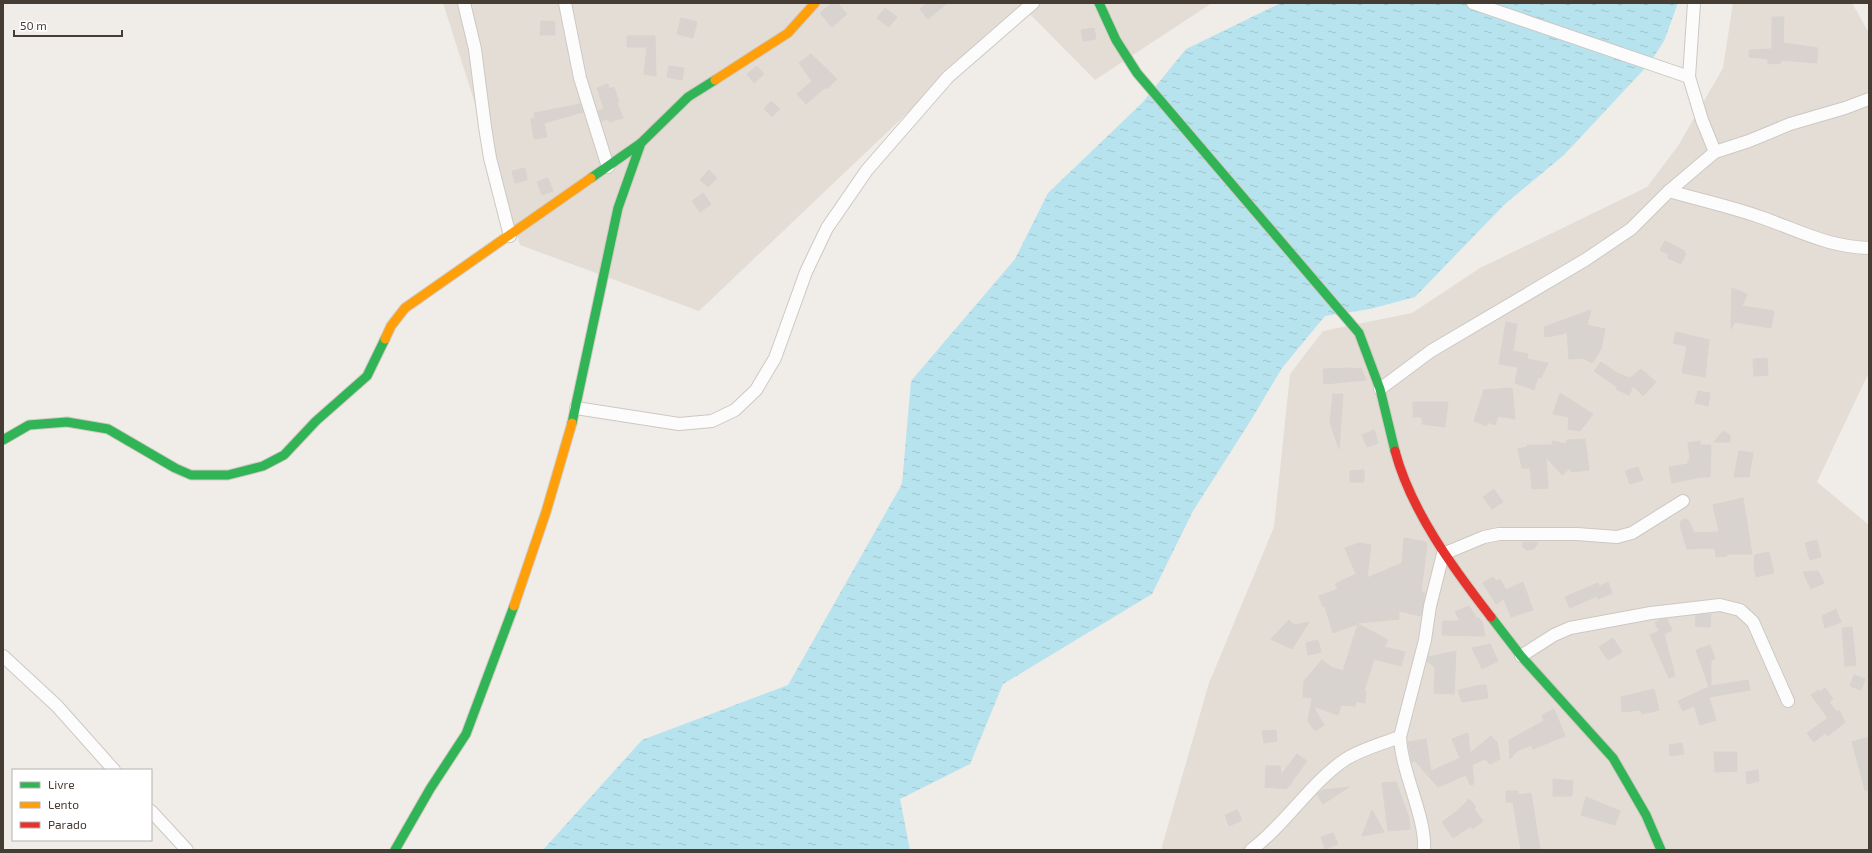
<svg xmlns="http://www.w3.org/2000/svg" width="1872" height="853" viewBox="0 0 1872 853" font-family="'Exo 2',sans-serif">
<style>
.residential{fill:#e4ddd5}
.water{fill:url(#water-ripples)}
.building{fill:#d8d3cf;stroke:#d8d3ce}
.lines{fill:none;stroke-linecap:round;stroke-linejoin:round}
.street-casing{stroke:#ccc8c4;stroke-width:14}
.fast-casing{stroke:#d1c9c0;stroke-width:11}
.slow-casing{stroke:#d1c9c0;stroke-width:11}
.jam-casing{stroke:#d1c9c0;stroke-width:11}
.street{stroke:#fdfcfc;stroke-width:12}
.fast{stroke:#30b455;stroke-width:9}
.slow{stroke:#ff9f0a;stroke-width:9}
.jam{stroke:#e5322d;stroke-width:9}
</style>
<defs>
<pattern id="water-ripples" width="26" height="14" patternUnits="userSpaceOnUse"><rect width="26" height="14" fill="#b7e3ee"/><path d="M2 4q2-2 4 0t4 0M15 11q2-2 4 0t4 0" fill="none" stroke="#9fc4cd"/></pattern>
</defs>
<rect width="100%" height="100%" fill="#f0ece8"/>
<g class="residential">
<path d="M443 3H1212L1095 80 1021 5 699 311 520 245Z"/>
<path d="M1733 3H1852L1869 33V372L1817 482 1869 525V850H1161L1209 683 1274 527 1290 374 1323 331 1412 313 1480 268 1647 187 1678 146 1723 68Z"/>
</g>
<path class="water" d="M1281 3H1678L1664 41 1649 64 1564 155 1505 204 1415 297 1370 309 1325 316 1282 368 1251 420 1193 511 1152 594 1003 684 970 764 900 799 910 850H543L642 740 788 685 902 484 911 381 1015 259 1048 193 1142 103 1186 49Z"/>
<g class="building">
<path d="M832 3H837L847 14 832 27 820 13Z"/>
<path d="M927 3H947L928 19 920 9Z"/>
<path d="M885 8 897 17 889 27 877 18Z"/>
<path d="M1772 17H1784L1783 43 1818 48 1817 63 1781 60V63L1768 64V59L1749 57V50L1772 49Z"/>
<path d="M681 18 697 22 693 38 677 34Z"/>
<path d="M541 21 555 22V35H540Z"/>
<path d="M1094 28 1096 39 1083 41 1081 30Z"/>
<path d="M627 36H655L656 76 644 74 647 47H627Z"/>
<path d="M811 54 837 79 827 89 826 87 806 104 797 94 812 81 799 63Z"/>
<path d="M669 66 684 68 682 80 667 77Z"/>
<path d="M757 66 764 74 754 83 747 74Z"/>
<path d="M608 84 609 89 614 87 619 102 617 103 623 118 609 122V119L601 121 598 111 604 109 597 88Z"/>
<path d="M771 101 780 109 772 117 764 109Z"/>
<path d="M580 104 583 112 544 123 547 137 534 139 531 119 535 118 534 113Z"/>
<path d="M525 168 527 180 515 183 512 171Z"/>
<path d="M709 170 717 178 708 187 700 180Z"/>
<path d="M548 178 553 191 542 195 537 182Z"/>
<path d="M703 193 711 204 700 212 692 201Z"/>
<path d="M1665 241 1685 251 1684 252 1686 254 1681 264 1668 258 1669 255 1660 250Z"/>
<path d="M1732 288 1747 294 1742 306 1774 311 1771 328 1735 322 1731 329Z"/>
<path d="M1591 310 1587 325 1605 329 1601 349 1592 363 1583 358 1569 359 1567 332 1558 335 1545 337 1544 327Z"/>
<path d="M1506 322 1517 324 1513 351 1528 354 1527 359 1548 363 1541 378 1538 377 1534 390 1515 383 1518 367 1499 364Z"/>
<path d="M1676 332 1709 340 1705 377 1682 373 1687 346 1673 343Z"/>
<path d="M1767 358 1768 375 1754 376 1753 359Z"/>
<path d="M1601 362 1617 373 1630 378 1641 369 1656 382 1643 396 1633 386 1629 395 1616 389 1617 387 1594 371Z"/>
<path d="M1353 368V369L1361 368 1366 380 1324 384 1323 369Z"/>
<path d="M1512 388 1515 419 1498 416 1495 425 1487 422V426L1474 421 1484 390Z"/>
<path d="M1698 391 1710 393 1708 406 1695 403Z"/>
<path d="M1560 393 1593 414 1580 431 1568 429 1569 417 1553 414Z"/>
<path d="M1333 394H1343L1339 449 1330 422Z"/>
<path d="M1413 402H1448L1445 427 1422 424V417H1413Z"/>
<path d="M1374 430 1378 443 1367 447 1362 435Z"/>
<path d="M1723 431 1730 435V442H1714Z"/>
<path d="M1585 439 1589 470 1571 472 1570 468 1562 475 1546 457 1548 488 1532 489 1530 468H1522L1518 449 1527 447V445H1552L1553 441 1566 444 1567 440Z"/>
<path d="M1700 441 1701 451V445H1711L1710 477H1700L1672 483 1669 467 1688 464V460H1690L1688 443Z"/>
<path d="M1739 451 1753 453 1749 477H1734Z"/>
<path d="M1638 467 1643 480 1630 484 1625 471Z"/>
<path d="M1364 470V482H1350V471Z"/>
<path d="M1494 489 1503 502 1492 509 1483 497Z"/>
<path d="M1743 498 1752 554H1727V556L1716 557 1715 548 1687 549 1680 525 1681 521 1685 519 1689 521 1694 533 1719 532 1713 505Z"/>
<path d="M1404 538 1426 542 1427 544 1421 592 1425 593 1421 616 1399 611V619L1356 623 1388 640 1384 647 1405 652 1401 666 1374 659 1364 691H1366L1365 703 1356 701 1355 706 1341 705 1338 715 1313 706 1324 725 1315 731 1308 721 1312 698 1303 697 1304 681 1322 660 1331 667 1343 671 1358 624 1333 633 1325 606 1323 607 1319 596 1338 589 1335 584 1356 574 1345 548 1359 543 1371 545 1367 578 1402 563Z"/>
<path d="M1817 540 1821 557 1810 560 1805 543Z"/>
<path d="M1523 542H1537L1538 543 1534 549 1526 550 1523 547Z"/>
<path d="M1769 552 1774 573 1756 577 1754 566 1755 555Z"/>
<path d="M1818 571 1824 583 1811 589 1803 572Z"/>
<path d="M1493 577 1496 581 1500 579 1506 590 1523 582 1533 610 1511 617 1504 599 1496 604 1483 583Z"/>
<path d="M1608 582 1612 593 1598 599 1597 596 1570 608 1565 597 1598 583 1600 586Z"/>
<path d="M1469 606 1477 619 1479 618 1482 622 1485 636 1442 635 1443 621H1460L1455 612Z"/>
<path d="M1836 609 1841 622 1825 628 1822 616Z"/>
<path d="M1711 614 1710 627 1695 626 1696 615Z"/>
<path d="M1661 619H1667L1672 630 1664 634 1675 676 1669 678 1650 635 1659 631 1655 623Z"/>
<path d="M1289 620 1294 625 1309 622 1292 649 1271 639Z"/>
<path d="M1852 627 1856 665 1845 666 1842 628Z"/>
<path d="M1613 638 1622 652 1608 660 1599 647Z"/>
<path d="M1318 640 1321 652 1308 655 1306 643Z"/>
<path d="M1490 644 1498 661 1482 669 1472 648Z"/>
<path d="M1710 645 1715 659 1711 660V686L1748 680 1750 690 1709 697 1716 720 1700 725 1694 706 1683 711 1678 701 1709 687 1696 650Z"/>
<path d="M1456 651 1454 694 1434 693 1435 667 1427 661 1428 657Z"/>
<path d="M1854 675 1865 679 1861 690 1850 686Z"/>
<path d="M1481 685H1486L1488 698 1462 702 1458 690Z"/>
<path d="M1825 688 1833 699 1829 702 1837 712 1839 710 1845 722 1828 736 1825 733 1814 742 1807 733 1828 718 1811 695 1818 690 1820 692Z"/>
<path d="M1654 689 1659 710 1642 714 1641 710 1622 712 1621 697Z"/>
<path d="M1554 709 1565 736 1533 749 1531 745 1517 751 1510 759 1509 740 1544 721 1542 715Z"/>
<path d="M1276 730 1277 741 1264 743 1262 731Z"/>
<path d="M1468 733 1470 753 1491 736 1497 742 1500 759 1490 764 1485 759 1472 765 1474 784 1470 785 1466 775 1438 787 1415 761 1412 762 1408 742 1426 739 1431 771 1460 758 1452 739Z"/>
<path d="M1869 737V790H1865L1852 742Z"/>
<path d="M1682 743 1684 754 1670 756 1669 745Z"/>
<path d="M1714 752H1737V771L1715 772Z"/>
<path d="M1297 754 1307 761 1289 786 1286 789 1265 787 1266 766H1280L1281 775Z"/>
<path d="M1758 770 1759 781 1747 784 1746 772Z"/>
<path d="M1553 779 1573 781 1572 796H1553Z"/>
<path d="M1396 782 1409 818 1410 829 1388 831 1382 783Z"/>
<path d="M1349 787 1323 804 1317 794 1323 790Z"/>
<path d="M1506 791H1518V795L1531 793 1540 850H1521L1513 802H1506Z"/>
<path d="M1586 797 1620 811 1615 825 1581 815Z"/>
<path d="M1469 799 1476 807 1474 809 1483 821 1473 829 1471 826 1453 838 1442 822 1456 812Z"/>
<path d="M1237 810 1242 820 1229 826 1225 815Z"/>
<path d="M1372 810 1384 832 1362 836Z"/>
<path d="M1333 833 1338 844 1325 849 1321 837Z"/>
</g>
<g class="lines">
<defs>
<g id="street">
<path d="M464 3 475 49 485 127 490 158 510 236"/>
<path d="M565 3 580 78 608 167"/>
<path d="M1473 3 1689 77"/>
<path d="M1694 3 1689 77 1702 120 1715 152"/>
<path d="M1669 191C1700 200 1733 207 1763 218 1800 231 1829 247 1869 248"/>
<path d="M1380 389 1431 351 1585 260 1631 229 1669 191 1715 152 1749 141 1790 124 1845 108 1869 99"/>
<path d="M576 408 679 424 712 421 735 410 756 390 775 358 806 272 827 228 867 170 948 77 1033 3"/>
<path d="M3 656 57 706 114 770"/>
<path d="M1521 656 1554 635 1570 628 1651 613 1720 605 1740 610 1753 622 1788 701"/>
<path d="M151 811 187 850"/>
<path d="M1251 850C1286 824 1311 782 1346 759 1362 749 1381 744 1400 737"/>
<path d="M1424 850C1426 816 1402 775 1400 737L1425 640 1430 606 1443 554 1484 537 1499 534H1577L1617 537 1632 533 1683 501"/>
</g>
<g id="fast">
<path d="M1099 3 1116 40 1137 73 1359 333 1380 389 1395 451"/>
<path d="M591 178 641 143"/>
<path d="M572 423 618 208 641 143 688 97 715 80"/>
<path d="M3 440 29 425 67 422 108 429 175 468 191 475H228L263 466 284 455 316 421 367 376 385 339"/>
<path d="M1491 617 1521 656 1613 758 1646 815 1661 850"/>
<path d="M395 850 430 789 466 734 514 606"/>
</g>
<g id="slow">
<path d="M715 80 788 33 815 3"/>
<path d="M385 339 391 326 405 308 591 178"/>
<path d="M514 606 546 512 572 423"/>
</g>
<path id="jam" d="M1395 451C1411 511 1453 568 1491 617"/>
</defs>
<use href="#street" class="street-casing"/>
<use href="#fast" class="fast-casing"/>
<use href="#slow" class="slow-casing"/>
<use href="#jam" class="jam-casing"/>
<use href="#street" class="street"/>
<use href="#fast" class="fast"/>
<use href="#slow" class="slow"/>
<use href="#jam" class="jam"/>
</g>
<rect width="1872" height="853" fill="none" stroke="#453c34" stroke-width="8"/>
<rect x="12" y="769" width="140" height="72" fill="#ffffff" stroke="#b5b1ae"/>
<rect x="20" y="782" width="20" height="6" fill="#30b455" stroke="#b5b1ae"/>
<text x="48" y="789" font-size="12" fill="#453c34">Livre</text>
<rect x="20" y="802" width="20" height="6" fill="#ff9f0a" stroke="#b5b1ae"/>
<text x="48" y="809" font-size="12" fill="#453c34">Lento</text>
<rect x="20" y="822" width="20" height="6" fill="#e5322d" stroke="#b5b1ae"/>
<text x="48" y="829" font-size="12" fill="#453c34">Parado</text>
<path d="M14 30v6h108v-6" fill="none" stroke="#453c34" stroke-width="2"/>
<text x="20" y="30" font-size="12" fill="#453c34" stroke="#ffffff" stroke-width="3" paint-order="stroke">50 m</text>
</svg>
